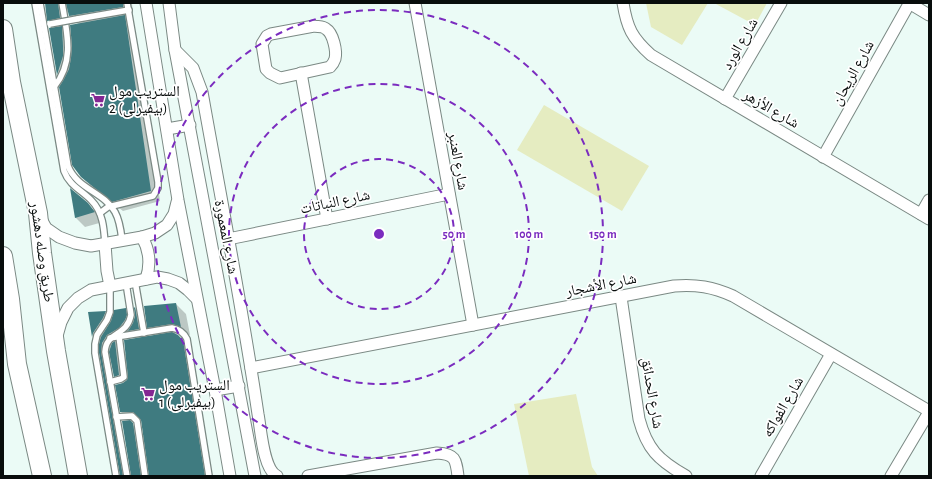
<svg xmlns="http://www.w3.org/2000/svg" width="932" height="479" viewBox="0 0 932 479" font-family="'Alegreya Sans','Noto Naskh Arabic',sans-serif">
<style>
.green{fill:#e5ecc1}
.shadow{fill:#0003;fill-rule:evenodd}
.building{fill:#3f7b80}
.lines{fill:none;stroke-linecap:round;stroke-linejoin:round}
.service-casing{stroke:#7b8984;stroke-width:8}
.minor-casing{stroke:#7b8984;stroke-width:13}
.primary-casing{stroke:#7b8984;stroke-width:20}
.service{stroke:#fff;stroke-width:5.5}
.minor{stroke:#fff;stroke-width:11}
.primary{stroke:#fff;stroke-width:18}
.service-bridge-casing{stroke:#7b8984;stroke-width:8;stroke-linecap:butt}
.service-bridge{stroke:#fff;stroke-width:5.5}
.ring{fill:none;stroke:#7b2cbf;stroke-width:2;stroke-dasharray:7 5}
.labels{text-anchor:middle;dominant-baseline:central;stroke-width:3.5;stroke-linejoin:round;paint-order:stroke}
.street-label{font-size:15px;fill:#080d0c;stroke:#fff}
.poi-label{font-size:15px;fill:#080d0c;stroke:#fff;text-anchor:start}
.centre{fill:#7b2cbf;stroke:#fff;stroke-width:2}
.ring-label{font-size:12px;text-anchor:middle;font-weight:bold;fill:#7b2cbf;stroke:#fff;stroke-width:3.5;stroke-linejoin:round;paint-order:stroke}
</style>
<rect width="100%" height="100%" fill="#ebfbf6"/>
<g class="green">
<path d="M646 3H708L682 45 651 27Z"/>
<path d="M714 3H767L755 25Z"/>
<path d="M544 105 649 166 622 211 517 150Z"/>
<path d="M576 394 592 467 598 476H529L514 404Z"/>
</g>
<g class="shadow">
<path d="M46 3H132L133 16 126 17 134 26 160 201 123 211 91 186 81 176 64 81 58 75 50 29 56 28 48 20ZM69 11 70 16 78 24 72 38 63 29 69 27 67 13Z"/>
<path d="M87 204 97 214 103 222 85 227 75 217Z"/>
<path d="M176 304 186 314 190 335 182 333 174 334 178 336 192 351 212 476H132L123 422 130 421 121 412 116 386 122 384 115 376 111 357 110 363 130 476H121L100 353 101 344 93 336 89 313 105 312 113 319 115 311 125 309 135 319V309L144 318 148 337 157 336 148 327 145 307ZM132 334 137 339 125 341 126 354 117 345ZM142 421 144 436 130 422Z"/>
</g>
<g class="building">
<path d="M45 3H58L60 18 47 21Z"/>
<path d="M66 3H123V7L69 16Z"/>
<path d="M125 15 151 191 112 202 81 177 72 165 59 87 64 79 69 69 71 58 72 46 70 25Z"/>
<path d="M62 26 63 46V56L57 75 49 28Z"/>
<path d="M70 188 88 203 95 212 75 218Z"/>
<path d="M176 303 181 327 172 324 147 328 144 306Z"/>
<path d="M135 307 139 329 128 331 133 323 135 316 134 308Z"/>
<path d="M126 308 127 315 125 320 119 328 107 335 102 343 101 352 123 476H120L99 353V344L101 337 111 321 114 310Z"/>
<path d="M106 311 103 318 93 333 92 337 88 312Z"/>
<path d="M172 332 178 335 183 340 205 476H149L141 420 133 412H120L115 385 123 383 127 380 128 377 124 340Z"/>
<path d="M115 341 119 375 114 377 109 352 112 343Z"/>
<path d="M130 420 133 423 141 476H131L122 421Z"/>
</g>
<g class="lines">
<defs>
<g id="service">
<path d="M35 3 64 171C69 185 81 190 91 200 103 212 104 228 105 244"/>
<path d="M40 3 68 166C77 189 104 192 115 212 120 221 121 231 122 240"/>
<path d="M77 19 129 10"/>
<path d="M54 87C75 62 67 32 62 3"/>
<path d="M100 213 108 207 153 196 158 188V182L127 3"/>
<path d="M135 281 144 333"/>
<path d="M126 283 131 315C127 337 106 331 105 352L127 476"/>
<path d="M110 286V312L107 320 97 335 95 344V353L116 476"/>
<path d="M110 338 172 328C179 329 184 333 187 339L209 476"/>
<path d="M110 382 121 379 124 377 119 336"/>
<path d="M116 417 132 416 137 421 145 476"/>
</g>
<g id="minor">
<path d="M146 3 178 200 215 390 230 476"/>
<path d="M169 3 175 50 255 476"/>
<path d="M415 3 473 325"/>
<path d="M623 3C627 28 632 38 651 55L929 219"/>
<path d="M909 3 929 15"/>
<path d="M314 26C318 27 323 26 326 29 333 33 337 51 335 59 334 62 332 65 330 67L280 78 270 73 266 69 262 44 267 36 271 34Z"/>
<path d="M175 50 193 68 202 92C221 199 242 306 258 414 261 429 263 469 277 476"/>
<path d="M301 73 327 219"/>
<path d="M725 99 781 3"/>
<path d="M167 129 190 125"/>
<path d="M823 157 909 4"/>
<path d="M921 214 929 200"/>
<path d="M41 219 46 228 59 237 75 243 91 246 142 237 155 233 167 225 174 214 177 202"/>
<path d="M142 237C150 251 151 264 146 279"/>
<path d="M228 239 449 194"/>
<path d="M105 244 107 271 110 286"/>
<path d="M621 297 639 419C647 449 658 460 686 476"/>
<path d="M57 336 61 322 68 308 78 298 91 290 157 277 168 279 179 283 188 290 196 298"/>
<path d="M251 368 674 286C696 284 713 287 733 296L929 411"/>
<path d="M215 390 239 386"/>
<path d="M308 476 437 453C455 454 456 459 458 476"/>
<path d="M761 476 831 354"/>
<path d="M891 476 929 412"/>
</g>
<g id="primary">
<path d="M3 29 11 82 38 213 42 253 56 351 78 476"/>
<path d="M3 256 10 299 17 364 42 476"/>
</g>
</defs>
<use href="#service" class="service-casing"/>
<use href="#minor" class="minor-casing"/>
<use href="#primary" class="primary-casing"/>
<use href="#service" class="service"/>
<use href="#minor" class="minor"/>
<use href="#primary" class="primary"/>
<defs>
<path id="service-bridge" d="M50 24 77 19"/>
</defs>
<use href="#service-bridge" class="service-bridge-casing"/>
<use href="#service-bridge" class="service-bridge"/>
</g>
<g class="ring">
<circle cx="379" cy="234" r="75"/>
<circle cx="379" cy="234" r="150"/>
<circle cx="379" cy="234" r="224"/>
</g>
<defs>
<symbol id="supermarket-bare" viewBox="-9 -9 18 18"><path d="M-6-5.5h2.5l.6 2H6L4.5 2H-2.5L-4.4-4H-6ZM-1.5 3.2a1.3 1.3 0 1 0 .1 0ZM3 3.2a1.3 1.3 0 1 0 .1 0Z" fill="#842793" stroke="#fff" stroke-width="2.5" paint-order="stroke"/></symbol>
</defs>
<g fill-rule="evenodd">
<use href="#supermarket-bare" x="88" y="90" width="20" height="20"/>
<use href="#supermarket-bare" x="138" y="384" width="20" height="20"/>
</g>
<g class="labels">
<g class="street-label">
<text transform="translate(740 44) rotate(-60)">شارع الورد</text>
<text transform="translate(853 73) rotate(-61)">شارع الريحان</text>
<text transform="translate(771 109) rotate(30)">شارع الأزهر</text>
<text transform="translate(458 161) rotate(80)">شارع العنبر</text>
<text transform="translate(335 202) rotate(-12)">شارع النباتات</text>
<text transform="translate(226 237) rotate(79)">شارع المعمورة</text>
<text transform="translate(42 252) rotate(82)">طريق وصله دهشور</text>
<text transform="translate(601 285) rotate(-11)">شارع الأشجار</text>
<text transform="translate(652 393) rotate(80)">شارع الحدائق</text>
<text transform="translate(783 407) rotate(-60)">شارع الفواكه</text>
</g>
<g class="poi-label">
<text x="109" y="91">الستريب مول<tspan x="109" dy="17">2 (بيفيرلى)</tspan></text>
<text x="159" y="385">الستريب مول<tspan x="159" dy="17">1 (بيفيرلى)</tspan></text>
</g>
</g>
<circle cx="379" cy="234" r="6" class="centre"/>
<g class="ring-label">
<text x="454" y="238">50 m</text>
<text x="529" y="238">100 m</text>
<text x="603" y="238">150 m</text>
</g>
<rect width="932" height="479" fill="none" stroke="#080d0c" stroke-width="8"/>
</svg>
